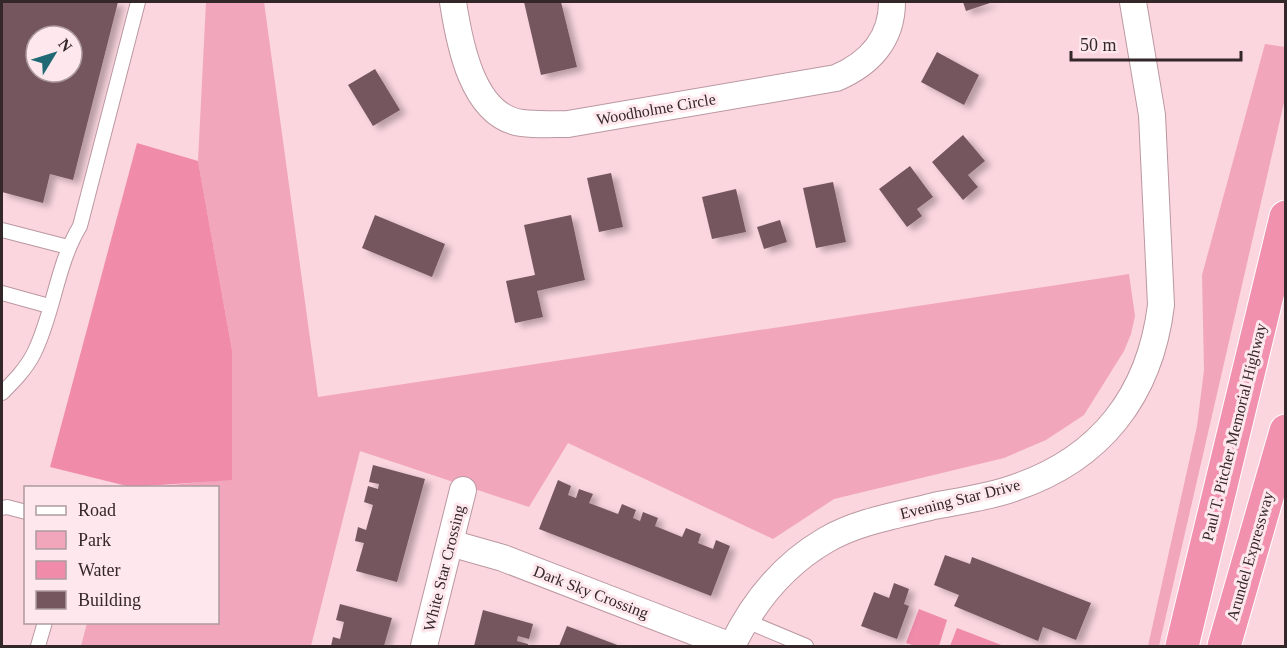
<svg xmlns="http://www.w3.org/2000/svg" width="1287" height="648" viewBox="0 0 1287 648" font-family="'Times New Roman',serif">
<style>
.green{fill:#f1a6bb}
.water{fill:#f08baa}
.building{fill:#75565e;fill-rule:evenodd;filter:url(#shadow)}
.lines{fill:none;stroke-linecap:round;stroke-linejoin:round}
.lane-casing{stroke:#bb98a1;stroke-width:16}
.street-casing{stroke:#bb98a1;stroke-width:28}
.highway-casing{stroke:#fff;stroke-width:35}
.lane{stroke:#fff;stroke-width:14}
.street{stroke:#fff;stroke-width:26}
.highway{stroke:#f191ae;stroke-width:33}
.labels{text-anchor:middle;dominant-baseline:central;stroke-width:6;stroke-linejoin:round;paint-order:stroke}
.street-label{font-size:16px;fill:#34272a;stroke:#fee8ed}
</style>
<defs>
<filter id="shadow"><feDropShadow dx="6" dy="4" stdDeviation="3" flood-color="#0004"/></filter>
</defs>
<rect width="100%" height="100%" fill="#fbd6df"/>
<g class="green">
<path d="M206 2H264L318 397 1129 274 1135 316 1131 334 1124 351 1084 415 1046 440 1004 458 834 499 773 539 568 443 529 507 360 451 311 646H81L87 623 218 622V488L151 487 232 479V350L198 161Z"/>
<path d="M1265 44 1285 47V98L1159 646H1148L1197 426 1204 370 1202 275Z"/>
</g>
<g class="water">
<path d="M137 143 198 161 232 350V480L131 487 50 467Z"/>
<path d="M919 609 947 620 939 646H915L906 643Z"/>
<path d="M957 628 1004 646H950Z"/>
</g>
<g class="building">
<path d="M2 2H118L73 180 50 174 43 203 2 192ZM36 36H72V72H36Z"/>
<path d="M524 2H561L577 67 541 75Z"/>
<path d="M963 2H993L966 11Z"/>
<path d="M937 52 979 75 964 105 921 82Z"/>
<path d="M375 69 400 110 373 126 348 85Z"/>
<path d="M963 135 985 161 968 175 978 187 963 200 932 162Z"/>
<path d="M910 166 933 197 917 209 922 216 907 227 879 189Z"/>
<path d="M611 173 623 227 599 232 587 178Z"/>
<path d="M833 182 846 242 816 248 803 188Z"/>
<path d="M736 189 746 232 712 239 702 197Z"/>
<path d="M375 215 445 244 432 277 362 248Z"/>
<path d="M571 215 585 280 537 291 543 317 515 323 506 281 535 275 524 225Z"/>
<path d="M780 220 787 242 764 249 757 227Z"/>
<path d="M373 465 425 479 397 582 356 571 364 543 355 541 358 527 366 530 373 505 364 502 368 486 378 489 379 484 369 482Z"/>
<path d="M558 480 571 486 568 495 576 498 579 489 593 494 589 503 618 514 622 504 636 510 633 518 640 521 643 512 658 518 655 526 682 537 686 528 701 534 698 543 713 549 716 540 730 546 711 596 539 529Z"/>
<path d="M945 555 970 564 972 557 1091 603 1076 640 1043 627 1038 641 954 606 959 595 934 585Z"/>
<path d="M894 583 909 589 904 604 909 606 897 639 861 626 874 592 889 598Z"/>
<path d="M340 604 392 618 384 646H331L333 637 340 639 344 622 336 620Z"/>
<path d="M483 610 533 624 529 639 518 636 517 641 528 644V646H474Z"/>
<path d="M567 626 620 646H559Z"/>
</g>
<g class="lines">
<defs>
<g id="lane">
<path d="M2 230 68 247"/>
<path d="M2 293 49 306"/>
<path d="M2 393C14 381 26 369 34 353 54 313 56 266 80 226L138 2"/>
<path d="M2 508 7 507 26 512"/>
<path d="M744 620 806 646"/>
<path d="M38 646 45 622"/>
</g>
<g id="street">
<path d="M453 2C459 41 472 117 522 123 537 125 553 124 568 124L836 78C869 64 892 40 892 2"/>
<path d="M450 543 503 558 731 646"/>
<path d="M424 646 463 490"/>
<path d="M732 646C753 602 783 565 826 540 858 521 899 515 934 506 960 501 989 497 1014 488 1101 459 1150 395 1161 305L1152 115 1133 2"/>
</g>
<g id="highway">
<path d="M1182 646 1286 217"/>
<path d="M1224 646 1286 431"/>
</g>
</defs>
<use href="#lane" class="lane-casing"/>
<use href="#street" class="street-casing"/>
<use href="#highway" class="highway-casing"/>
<use href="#lane" class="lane"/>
<use href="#street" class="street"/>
<use href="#highway" class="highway"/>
</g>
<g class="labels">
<g class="street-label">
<text transform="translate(656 109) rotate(-10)">Woodholme Circle</text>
<text transform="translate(1234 432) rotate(-76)">Paul T. Pitcher Memorial Highway</text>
<text transform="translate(960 499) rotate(-14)">Evening Star Drive</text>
<text transform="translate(1250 556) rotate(-74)">Arundel Expressway</text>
<text transform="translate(444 568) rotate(-76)">White Star Crossing</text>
<text transform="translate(591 592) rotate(21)">Dark Sky Crossing</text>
</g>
</g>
<rect width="1287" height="648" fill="none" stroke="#34272a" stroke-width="6"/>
<rect x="24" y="486" width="195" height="138" fill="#fee8ed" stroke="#ad9b9f" stroke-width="1.5"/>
<rect x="36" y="506" width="30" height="9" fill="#ffffff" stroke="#ad9b9f" stroke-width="1.5"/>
<text x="78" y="516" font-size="18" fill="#34272a">Road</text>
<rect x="36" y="531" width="30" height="18" fill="#f1a6bb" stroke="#ad9b9f" stroke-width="1.5"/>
<text x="78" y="546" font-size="18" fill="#34272a">Park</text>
<rect x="36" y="561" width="30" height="18" fill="#f08baa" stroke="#ad9b9f" stroke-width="1.5"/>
<text x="78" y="576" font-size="18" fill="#34272a">Water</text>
<rect x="36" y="591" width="30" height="18" fill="#75565e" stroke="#ad9b9f" stroke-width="1.5"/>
<text x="78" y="606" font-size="18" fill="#34272a">Building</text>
<g transform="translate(54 54) rotate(52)"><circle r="28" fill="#fee8ed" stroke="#ad9b9f" stroke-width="1.5"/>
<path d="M0-4.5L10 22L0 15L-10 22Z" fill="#1f6874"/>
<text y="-9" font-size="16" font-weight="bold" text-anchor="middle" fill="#34272a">N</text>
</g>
<path d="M1071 51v9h170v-9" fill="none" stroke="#34272a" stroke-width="3"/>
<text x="1080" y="51" font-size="18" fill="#34272a" stroke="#fee8ed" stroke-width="4.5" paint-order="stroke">50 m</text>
</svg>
